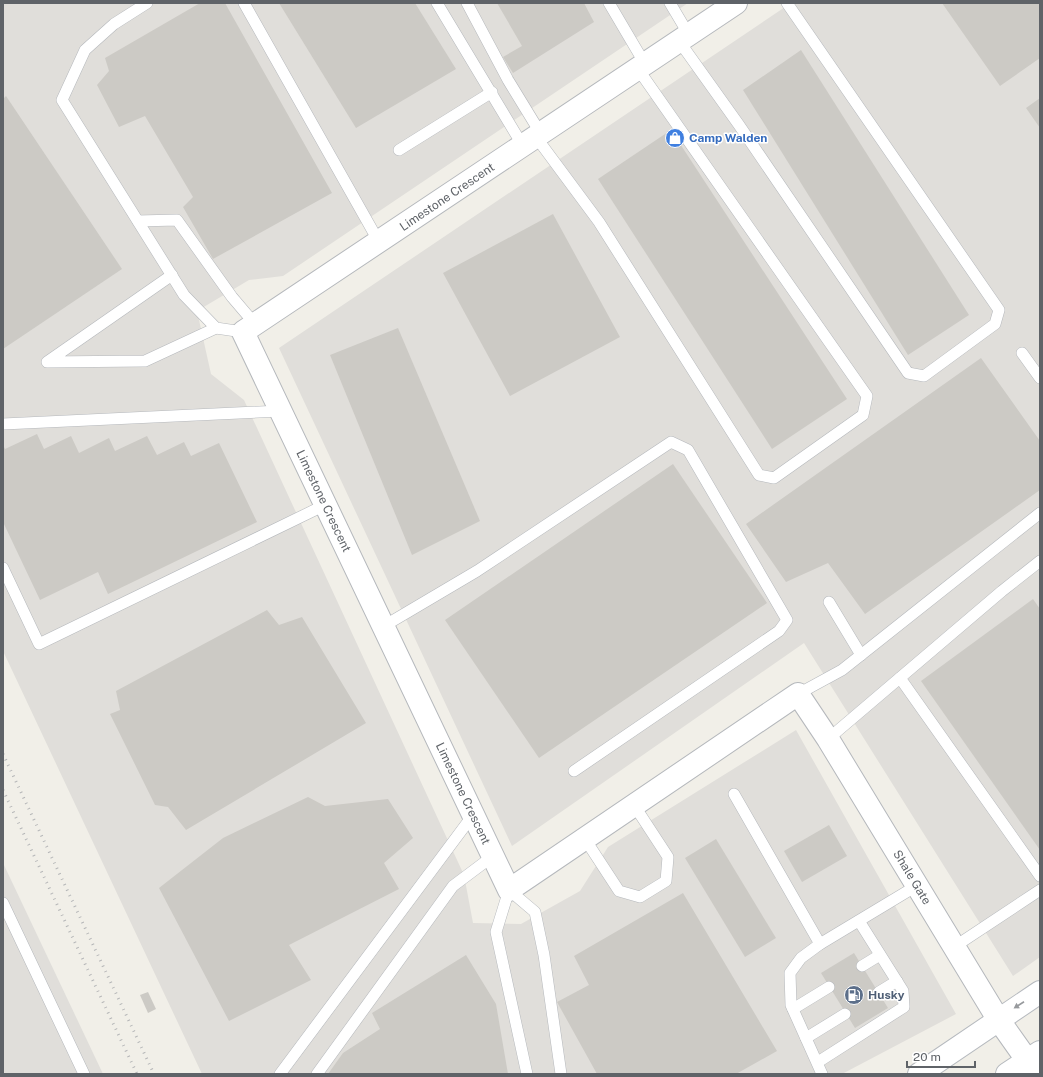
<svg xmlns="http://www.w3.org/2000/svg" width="1043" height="1077" viewBox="0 0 1043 1077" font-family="'Public Sans',sans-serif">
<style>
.industrial{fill:#e0deda}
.building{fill:#cccac5}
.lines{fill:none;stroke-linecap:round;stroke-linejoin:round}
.lane-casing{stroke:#b5b8bc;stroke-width:12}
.street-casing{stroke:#b5b8bc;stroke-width:24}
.secondary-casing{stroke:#b6babf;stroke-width:24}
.lane{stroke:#fff;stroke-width:11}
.street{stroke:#fff;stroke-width:22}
.secondary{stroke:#fff;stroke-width:22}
.rail{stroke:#b6b7b8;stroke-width:3;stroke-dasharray:1 5;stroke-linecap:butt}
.oneway{fill:#979a9d}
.labels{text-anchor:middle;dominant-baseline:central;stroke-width:3;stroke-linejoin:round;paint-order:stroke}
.shop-label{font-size:12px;font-weight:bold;fill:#366cbe;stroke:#fff;text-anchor:start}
.street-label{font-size:12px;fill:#5f6368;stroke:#fff}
.service-label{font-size:12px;font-weight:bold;fill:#4e5e75;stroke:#fff;text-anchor:start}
</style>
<rect width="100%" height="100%" fill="#f1efe8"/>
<g class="industrial">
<path d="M3 3H688L283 276 249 280 197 311 211 374 244 400 464 875 473 923 521 924 580 891 608 847 796 730 956 1014 842 1074H202L3 651Z"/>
<path d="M791 3H1040V957L1013 976 804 643 512 846 279 348Z"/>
<path d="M3 863 103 1074H3Z"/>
</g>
<g class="building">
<path d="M200 3H225L332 193 213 259 183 207 193 197 145 116 119 127 97 85 109 71 105 58Z"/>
<path d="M279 3H415L456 69 356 128Z"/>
<path d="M497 3H584L594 22 513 73 503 57 522 46Z"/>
<path d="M942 3H1040V58L1000 86Z"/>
<path d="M801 50 969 315 908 355 743 90Z"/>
<path d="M6 96 122 269 3 349V99Z"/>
<path d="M1040 98V128L1026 108Z"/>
<path d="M671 130 847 399 772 449 598 179Z"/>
<path d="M553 214 620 337 510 396 443 273Z"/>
<path d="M398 328 480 521 412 555 330 355Z"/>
<path d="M981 358 1040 441V490L865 614 828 563 786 582 746 524Z"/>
<path d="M37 434 44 449 71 436 79 453 109 438 115 451 147 436 157 455 184 442 191 456 219 443 257 522 108 594 98 572 40 600 3 522V445L5 449Z"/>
<path d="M673 464 767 603 539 758 445 620Z"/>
<path d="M1033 599 1040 609V850L921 681Z"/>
<path d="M267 610 279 625 302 617 366 723 186 830 168 807 155 805 110 714 120 710 116 691Z"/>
<path d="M308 797 325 806 388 799 413 838 384 863 399 889 289 945 311 980 229 1021 159 888 223 838Z"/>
<path d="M829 825 847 856 802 882 784 851Z"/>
<path d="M716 839 776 938 745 957 685 858Z"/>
<path d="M683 893 777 1051 736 1074H597L557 1002 589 985 574 956Z"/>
<path d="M854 953 888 1008 855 1028 821 973Z"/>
<path d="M466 955 496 1004 508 1074H328L343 1053 380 1029 372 1013Z"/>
<path d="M148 992 156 1009 148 1013 140 995Z"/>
</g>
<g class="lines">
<defs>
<g id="lane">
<path d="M147 3 114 24 85 50 62 100 184 295 216 328 243 332"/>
<path d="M244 3 379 242"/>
<path d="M437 3 523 146"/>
<path d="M467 3 508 80 541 134"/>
<path d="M609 3 645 64"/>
<path d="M670 3 689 35"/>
<path d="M679 41 739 125 908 373 924 376 995 324 999 310 787 3"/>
<path d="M536 137 599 222 759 475 774 478 863 415 867 396 638 69"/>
<path d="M399 150 492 92"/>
<path d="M138 221 177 220 232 297 255 324"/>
<path d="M172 275 47 362 145 361 216 328"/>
<path d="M1022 353 1040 378"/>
<path d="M3 424 280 411"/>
<path d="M3 568 39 644 325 505"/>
<path d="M829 602 861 655"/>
<path d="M384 626 477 571 671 442 688 450 787 620 779 631 574 771"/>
<path d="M900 678 1040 876"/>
<path d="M798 694 842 670 1040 513"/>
<path d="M828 739 1002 591 1040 561"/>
<path d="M734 794 820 944"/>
<path d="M585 839 619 891 640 897 666 881 668 857 634 805"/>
<path d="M3 903 84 1074"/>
<path d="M954 947 1040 890"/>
<path d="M862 966 880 955"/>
<path d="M879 992 897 981"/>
<path d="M793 1009 829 987"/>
<path d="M806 1038 845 1014"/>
<path d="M818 1062 904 1007 903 991 859 921"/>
<path d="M280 1074 473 815"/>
<path d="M317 1074 453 886 493 856"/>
<path d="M527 1074 496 932 509 890 535 912 544 955 561 1074"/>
<path d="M822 1074 791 1005 790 973 801 958 820 944 918 885"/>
</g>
<g id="street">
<path id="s1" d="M736 3 243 332 509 890 798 694 828 739 998 1019 1027 1060 1039 1074"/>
</g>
<g id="secondary">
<path d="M919 1074 1040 992"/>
<path d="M1007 1074 1040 1052"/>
</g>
</defs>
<use href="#lane" class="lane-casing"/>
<use href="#street" class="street-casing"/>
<use href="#secondary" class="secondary-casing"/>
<use href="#lane" class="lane"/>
<use href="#street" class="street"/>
<use href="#secondary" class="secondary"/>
<g class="rail">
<path d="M3 754 154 1074"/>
<path d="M3 790 137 1074"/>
</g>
</g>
<defs><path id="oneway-solid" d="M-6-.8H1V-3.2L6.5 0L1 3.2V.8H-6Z"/></defs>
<use class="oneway" href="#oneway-solid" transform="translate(1019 1005) rotate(147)"/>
<defs>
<symbol id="shop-disc" viewBox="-11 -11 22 22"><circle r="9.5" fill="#3f7fe0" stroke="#fff"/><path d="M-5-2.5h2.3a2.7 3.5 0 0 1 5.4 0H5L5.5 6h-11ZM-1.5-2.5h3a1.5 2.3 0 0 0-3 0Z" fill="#fff"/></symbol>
<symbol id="fuel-disc" viewBox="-11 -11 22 22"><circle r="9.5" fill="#5c6f8a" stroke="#fff"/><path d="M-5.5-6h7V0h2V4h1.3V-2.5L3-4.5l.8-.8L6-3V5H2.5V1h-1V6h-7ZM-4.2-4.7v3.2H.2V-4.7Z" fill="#fff"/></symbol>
</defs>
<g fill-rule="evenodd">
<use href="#shop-disc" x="664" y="127" width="22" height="22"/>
<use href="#fuel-disc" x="843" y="984" width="22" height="22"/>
</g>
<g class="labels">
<g class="shop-label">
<text x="689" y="138">Camp Walden</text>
</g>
<g class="street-label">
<text transform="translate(447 197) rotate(-34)">Limestone Crescent</text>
<text stroke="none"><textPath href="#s1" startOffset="780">Limestone Crescent</textPath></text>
<text stroke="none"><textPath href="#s1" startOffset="1104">Limestone Crescent</textPath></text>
<text stroke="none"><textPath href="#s1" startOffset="1776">Shale Gate</textPath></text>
</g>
<g class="service-label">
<text x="868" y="995">Husky</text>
</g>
</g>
<rect width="1043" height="1077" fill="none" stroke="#5f6368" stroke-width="8"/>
<path d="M907 1061v6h68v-6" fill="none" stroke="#5f6368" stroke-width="2"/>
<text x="913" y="1061" font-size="12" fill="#5f6368" stroke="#ffffff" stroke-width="3" paint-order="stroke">20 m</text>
</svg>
